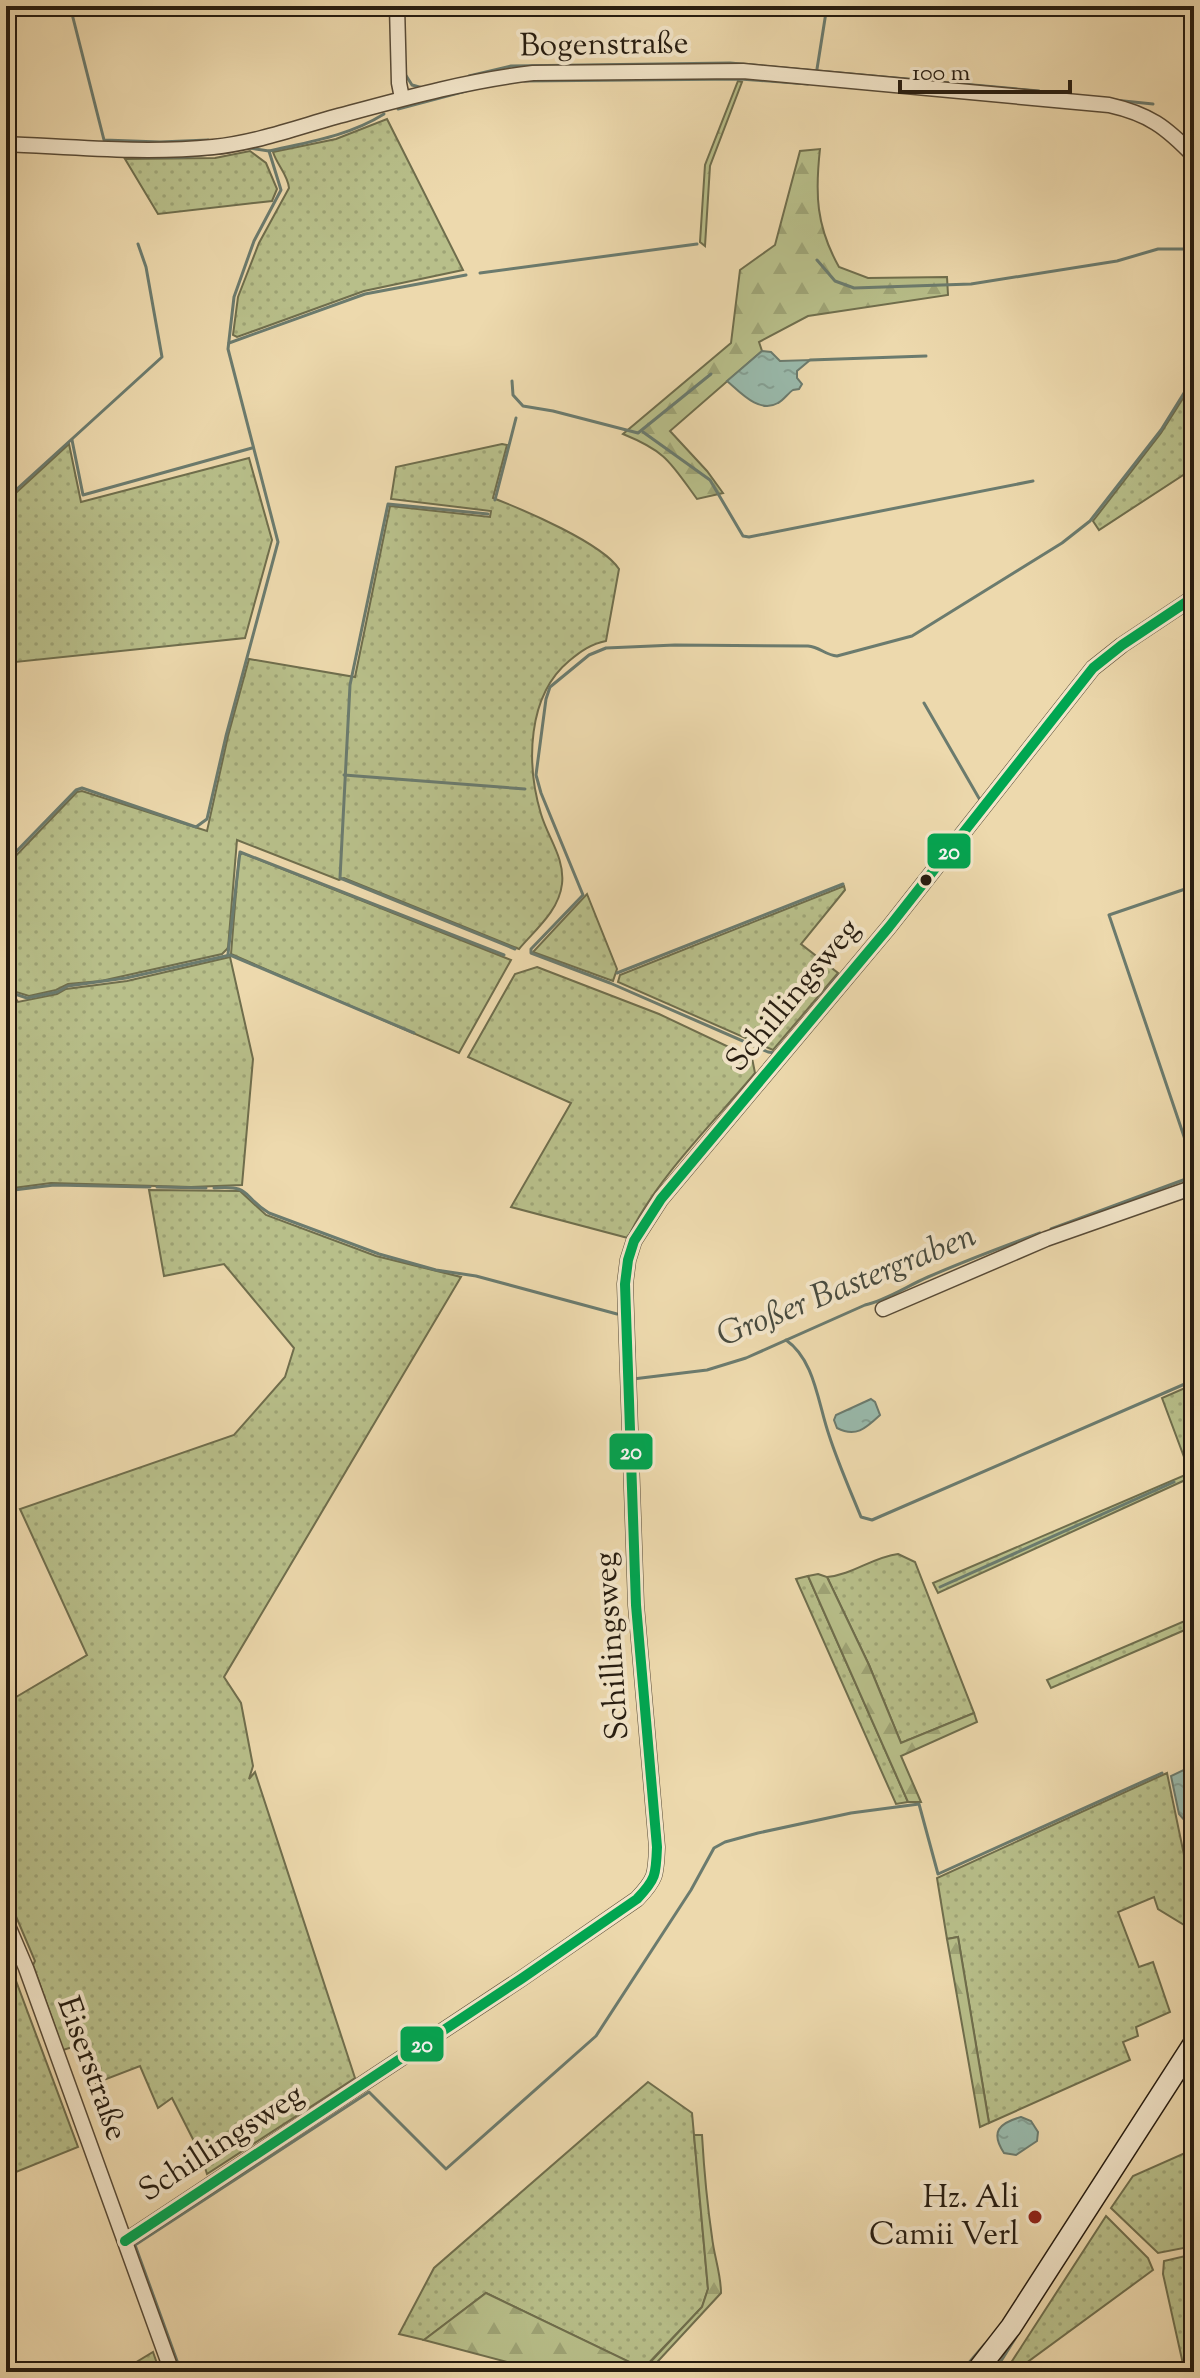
<svg xmlns="http://www.w3.org/2000/svg" width="1200" height="2378" viewBox="0 0 1200 2378" font-family="'Sorts Mill Goudy',serif">
<style>
.grass{fill:url(#grass-dots);stroke:#6f6e4d;stroke-width:2}
.forest{fill:url(#forest-firs);stroke:#6f6e4d;stroke-width:2}
.water{fill:url(#water-ripples);stroke:#6b7b6e;stroke-width:2}
.lines{fill:none;stroke-linecap:round;stroke-linejoin:round}
.stream{stroke:#6b7b6e;stroke-width:3}
.street-casing{stroke:#584b37;stroke-width:17}
.secondary-casing{stroke:#261c10;stroke-width:23}
.street{stroke:#f3e6ca;stroke-width:14}
.secondary{stroke:#f3e6ca;stroke-width:20}
.bus-1-casing{stroke:#f3e6ca;stroke-width:16}
.bus-1{stroke:#00a651;stroke-width:10}
.bus-dot{fill:#261c10;stroke:#f3e6ca;stroke-width:3}
.poi-dot{fill:#8f2418;stroke:#f3e6ca;stroke-width:3}
.labels{text-anchor:middle;dominant-baseline:central;stroke-width:8;stroke-linejoin:round;paint-order:stroke}
.street-label{font-size:32px;fill:#261c10;stroke:#f3e6ca}
.poi-label{font-size:32px;fill:#261c10;stroke:#f3e6ca;text-anchor:end}
.water-label{font-size:34px;font-style:italic;fill:#484b3f;stroke:#f3e6ca}
.line-badge{stroke:#f3e6ca;stroke-width:3}
.badge-label{font-size:22px;text-anchor:middle;font-weight:bold;fill:#fff}
</style>
<defs>
<pattern id="grass-dots" width="8" height="8" patternUnits="userSpaceOnUse" patternTransform="scale(2)"><rect width="8" height="8" fill="#b8bf8a"/><path d="M2 2h.1M6 6h.1" fill="none" stroke="#9ea476" stroke-width="1.8" stroke-linecap="round"/></pattern>
<pattern id="forest-firs" width="22" height="20" patternUnits="userSpaceOnUse" patternTransform="scale(2)"><rect width="22" height="20" fill="#b8bf8a"/><path d="M5 1l3.5 6h-7zM16 11l3.5 6h-7z" fill="#9ea476"/></pattern>
<pattern id="water-ripples" width="26" height="14" patternUnits="userSpaceOnUse" patternTransform="scale(2)"><rect width="26" height="14" fill="#99baac"/><path d="M2 4q2-2 4 0t4 0M15 11q2-2 4 0t4 0" fill="none" stroke="#849f93"/></pattern>
</defs>
<rect width="100%" height="100%" fill="#edd9ad"/>
<filter id="stains"><feTurbulence type="fractalNoise" baseFrequency=".0025" numOctaves="4"/><feColorMatrix values="0 0 0 0 .2 0 0 0 0 .09 0 0 0 0 .02 0 0 0 .5 -.17"/></filter>
<radialGradient id="worn" r=".72"><stop offset=".6" stop-color="#630" stop-opacity="0"/><stop offset="1" stop-color="#630" stop-opacity=".3"/></radialGradient>
<g class="grass">
<path d="M387 119 463 270 364 291 237 337 233 335 238 297 259 243 289 188C288 175 277 165 273 152L336 139Z"/>
<path d="M250 151 266 163 277 189 272 201 158 214 125 159 215 158Z"/>
<path d="M1194 381V468L1099 530 1093 521 1161 433Z"/>
<path d="M69 444 81 502 249 458 272 540 245 638 6 663V502Z"/>
<path d="M502 444 507 445 493 498C524 510 602 543 619 569L606 641C591 644 581 651 569 661 527 696 526 764 541 814 548 838 565 858 562 884 559 911 535 930 519 949L344 878 339 880 237 840 228 948 222 954 101 981 68 984 56 990 29 996 16 992 6 977V866L77 792 82 791 207 831 228 736 249 659 355 677 390 506 490 517 491 511 391 499 396 467Z"/>
<path d="M242 853 511 960 459 1053 231 954 239 856Z"/>
<path d="M844 886 845 890 801 944 838 973 773 1050 618 982 620 975Z"/>
<path d="M587 894 617 969 613 981 533 952Z"/>
<path d="M230 957 253 1059 242 1185 191 1187 51 1183 6 1189V983L18 1002 57 994 66 989 127 981Z"/>
<path d="M537 967 659 1014 752 1058 755 1073C715 1121 653 1182 628 1238L511 1207 571 1103 468 1057 515 974Z"/>
<path d="M149 1190 240 1191 266 1215 376 1256 461 1277 224 1677 241 1703 253 1766 249 1779 255 1772 355 2078 207 2174 201 2155 172 2098 158 2108 140 2066 96 2083 82 2044 63 2050 33 1965 35 1961 6 1893V1703L87 1655 20 1509 234 1435 285 1377 294 1348 224 1264 164 1276Z"/>
<path d="M1194 1384V1476L938 1593 933 1583 1190 1473 1162 1398Z"/>
<path d="M898 1554 915 1562 974 1713 901 1743 869 1665 827 1577C852 1575 873 1557 898 1554Z"/>
<path d="M808 1576 908 1802 896 1804 796 1579Z"/>
<path d="M1194 1617V1626L1051 1688 1047 1680Z"/>
<path d="M1167 1773 1194 1903V1931L1158 1909 1154 1897 1118 1912 1139 1967 1153 1962 1170 2012 1136 2027 1138 2036 1123 2042 1130 2060 989 2123 958 1937 947 1939 937 1878Z"/>
<path d="M6 1954 78 2147 6 2176Z"/>
<path d="M648 2082 692 2113 708 2289 702 2307 643 2369 486 2293 424 2340 399 2334 434 2268Z"/>
<path d="M1194 2149V2246L1158 2253 1111 2208 1133 2176Z"/>
<path d="M1106 2216 1148 2258 1153 2270 1014 2372H1005Z"/>
<path d="M1194 2254V2372H1183V2364L1163 2274 1164 2261Z"/>
<path d="M153 2352 160 2372H120Z"/>
</g>
<g class="forest">
<path d="M738 81 742 82 710 166 705 246 700 242 705 165Z"/>
<path d="M820 149C815 194 816 226 839 267L868 278 947 277 948 295 808 316 759 342 762 351 670 431 707 471 723 493 697 499C670 462 667 452 623 434L731 343 740 270 775 245 800 151Z"/>
<path d="M818 1574 827 1577 869 1665 901 1743 974 1713 977 1722 901 1756 921 1802H908L808 1576Z"/>
<path d="M958 1937 989 2123 980 2127 947 1939Z"/>
<path d="M694 2135H702C704 2169 707 2203 712 2237 714 2256 721 2274 721 2293L648 2372H545L424 2340 486 2293 644 2369 702 2307 708 2289Z"/>
</g>
<g class="water">
<path d="M762 351 771 352 780 361 810 360 797 371V378L802 384 799 389 793 390C788 393 784 400 778 403 759 414 740 392 727 381Z"/>
<path d="M871 1399 875 1402 880 1415C866 1428 856 1438 837 1428L834 1420 836 1415Z"/>
<path d="M1194 1765V1820L1185 1821 1179 1814 1171 1776Z"/>
<path d="M1021 2117 1031 2121 1038 2132 1037 2141 1016 2155 1004 2153C990 2132 999 2123 1021 2117Z"/>
</g>
<g class="lines">
<g class="stream">
<path d="M70 6 104 140 160 142 208 140"/>
<path d="M1000 7V6"/>
<path d="M1183 12H1194"/>
<path d="M817 69 827 6"/>
<path d="M405 74 412 85 423 88"/>
<path d="M469 76 511 66 730 63 1039 91"/>
<path d="M524 81 740 79 808 84"/>
<path d="M1114 100 1153 104"/>
<path d="M398 109 466 91"/>
<path d="M249 148 269 151"/>
<path d="M142 157H183L230 152"/>
<path d="M817 260 835 281 854 288 971 284 1117 261 1158 249H1194"/>
<path d="M480 273 697 244"/>
<path d="M229 343 365 294 466 275"/>
<path d="M810 360 926 356"/>
<path d="M512 381 513 395 523 406 553 411 638 433 711 374"/>
<path d="M643 432 710 480 743 536 749 537 1033 481"/>
<path d="M72 440 83 495 252 448"/>
<path d="M6 499 162 357 146 267 138 244"/>
<path d="M495 500 516 418"/>
<path d="M488 514 388 504 350 685 340 878 515 949"/>
<path d="M924 703 980 800"/>
<path d="M344 775 525 789"/>
<path d="M6 862 76 790 82 788 196 827 207 819 226 736 278 542 228 349 234 297 254 241 281 190 269 151C308 142 349 136 384 114"/>
<path d="M1194 886 1109 915 1194 1166"/>
<path d="M228 954 240 852 504 955"/>
<path d="M617 973 843 884"/>
<path d="M6 980 15 994 27 998 57 992 68 986 126 978 230 955 414 1033"/>
<path d="M795 1029 839 975"/>
<path d="M775 1053 768 1052 610 983 531 953V949L583 895 541 793 536 775 546 699 550 687 589 655 606 648 675 645 808 646C820 647 825 655 837 656L912 636 1062 543 1090 521 1161 430 1194 377"/>
<path d="M157 1187 206 1188"/>
<path d="M214 1188C253 1185 241 1196 269 1213L379 1254 436 1270 476 1276 617 1314"/>
<path d="M6 1191 54 1185 150 1187"/>
<path d="M1051 1229 1194 1176"/>
<path d="M632 1321 634 1352"/>
<path d="M786 1340C815 1360 818 1404 829 1435 838 1463 850 1490 861 1517L872 1520 1194 1380"/>
<path d="M633 1379 707 1370 746 1358 865 1305C887 1300 907 1286 928 1277 965 1261 1002 1247 1040 1233"/>
<path d="M940 1587 1174 1482"/>
<path d="M1001 2361 1018 2334"/>
<path d="M181 2372 135 2245 369 2092 446 2169 596 2036 691 1890 714 1848 725 1842 758 1833 851 1813 919 1804 938 1874 1162 1773"/>
<path d="M961 2372 985 2344"/>
</g>
<defs>
<g id="street">
<path d="M397 6 399 83 402 98"/>
<path d="M6 144C74 147 145 154 213 147 253 143 293 129 331 118 398 100 464 81 533 73L743 71 1109 105C1149 114 1166 127 1194 156"/>
<path d="M883 1309 1046 1239 1194 1187"/>
<path d="M6 1921 26 1968 172 2372"/>
<path d="M125 2241 521 1979 637 1899C656 1879 656 1875 657 1847L636 1605 625 1284 628 1260 634 1241 661 1199 889 927 1093 668 1122 645 1194 597"/>
</g>
<path id="secondary" d="M976 2372 1011 2327 1194 2043"/>
</defs>
<use href="#street" class="street-casing"/>
<use href="#secondary" class="secondary-casing"/>
<use href="#street" class="street"/>
<use href="#secondary" class="secondary"/>
<defs>
<path id="bus-1" d="M125 2241 521 1979 637 1899C656 1879 656 1875 657 1847L636 1605 625 1284 628 1260 634 1241 661 1199 889 927 1093 668 1122 645 1194 597"/>
</defs>
<use href="#bus-1" class="bus-1-casing"/>
<use href="#bus-1" class="bus-1"/>
</g>
<circle class="bus-dot" cx="926" cy="880" r="7"/>
<circle class="poi-dot" cx="1035" cy="2217" r="8"/>
<g class="labels">
<g class="street-label">
<text transform="translate(604 46) rotate(-1)">Bogenstraße</text>
<text transform="translate(794 996) rotate(-50)">Schillingsweg</text>
<text transform="translate(613 1646) rotate(-94)">Schillingsweg</text>
<text transform="translate(91 2069) rotate(70)">Eiserstraße</text>
<text transform="translate(222 2144) rotate(-33)">Schillingsweg</text>
</g>
<g class="poi-label">
<text x="1019" y="2199">Hz. Ali<tspan x="1019" dy="37">Camii Verl</tspan></text>
</g>
<g class="water-label">
<text transform="translate(847 1287) rotate(-22)">Großer Bastergraben</text>
</g>
</g>
<g class="line-badge">
<rect x="926" y="832" width="46" height="38" rx="8" fill="#00a651"/>
<rect x="608" y="1432" width="46" height="39" rx="8" fill="#00a651"/>
<rect x="399" y="2025" width="46" height="38" rx="8" fill="#00a651"/>
</g>
<g class="badge-label">
<text x="949" y="859">20</text>
<text x="631" y="1459">20</text>
<text x="422" y="2052">20</text>
</g>
<rect width="1200" height="2378" fill="none" stroke="#edd9ad" stroke-width="32"/>
<rect x="8" y="8" width="1184" height="2362" fill="none" stroke="#261c10" stroke-width="4"/>
<rect x="16" y="16" width="1168" height="2346" fill="none" stroke="#261c10" stroke-width="2"/>
<path d="M900 80v12h170v-12" fill="none" stroke="#261c10" stroke-width="4"/>
<text x="912" y="80" font-size="24" fill="#261c10" stroke="#f3e6ca" stroke-width="6" paint-order="stroke">100 m</text>
<rect width="100%" height="100%" filter="url(#stains)"/>
<rect width="100%" height="100%" fill="url(#worn)"/>
</svg>
